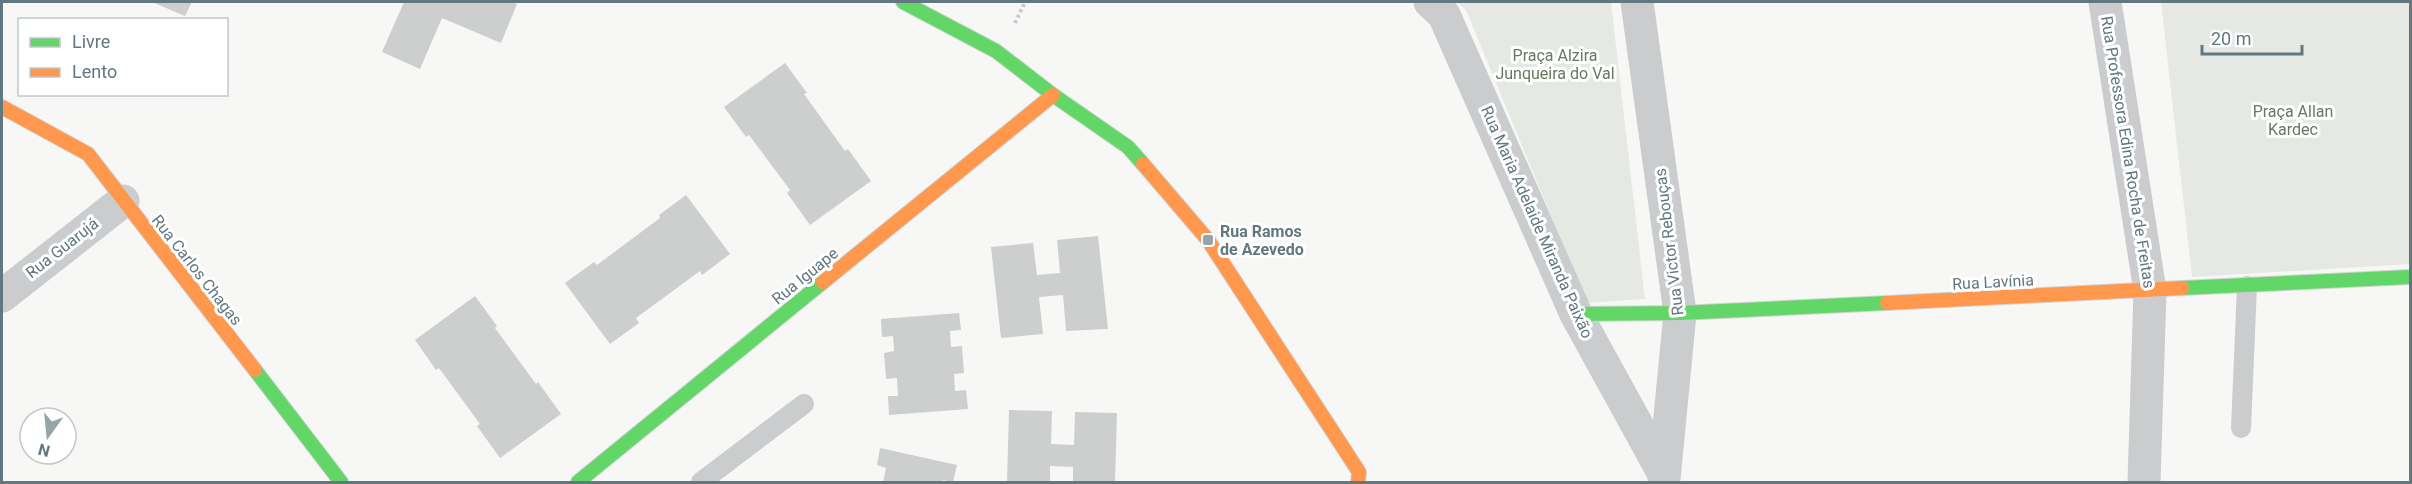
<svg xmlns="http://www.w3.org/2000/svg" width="2412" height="484" viewBox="0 0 2412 484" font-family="Roboto,sans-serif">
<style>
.park{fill:#e6e9e3}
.building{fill:#cdcfcf}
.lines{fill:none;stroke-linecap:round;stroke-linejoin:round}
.fast-casing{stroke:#d2d4d4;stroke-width:16}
.slow-casing{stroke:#d2d4d4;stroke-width:16}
.path{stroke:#c8cacb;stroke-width:4;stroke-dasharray:3 3;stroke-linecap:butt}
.lane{stroke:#cbcccd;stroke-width:20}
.street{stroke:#cbcccd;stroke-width:33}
.fast{stroke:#63d668;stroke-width:14}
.slow{stroke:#ff974d;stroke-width:14}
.poi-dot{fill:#96a4a9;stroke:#fff;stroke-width:2}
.labels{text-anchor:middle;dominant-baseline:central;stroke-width:6;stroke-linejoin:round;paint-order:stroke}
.park-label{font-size:16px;fill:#687861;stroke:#fff}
.street-label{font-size:16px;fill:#627780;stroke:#fff}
.poi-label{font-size:16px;font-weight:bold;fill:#627780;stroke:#fff;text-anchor:start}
</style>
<rect width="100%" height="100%" fill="#f7f7f6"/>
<g class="park">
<path d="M1457 2H1611L1645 299 1587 303 1466 10Z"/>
<path d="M2161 2H2410V264L2192 277Z"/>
</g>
<g class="building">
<path d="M152 2H192L185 16Z"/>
<path d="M404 2H511L517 4 501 43 442 18 420 69 382 52Z"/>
<path d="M785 63 807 93 804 94 845 151 848 149 871 181 810 225 787 193 790 190 749 135 746 137 724 107Z"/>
<path d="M686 195 730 254 702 275 700 271 636 318 639 323 610 344 565 283 594 262 597 265 660 218 659 215Z"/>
<path d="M1098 236 1108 329 1066 331 1063 295 1039 297 1043 334 1001 338 991 247 1033 243 1037 275 1060 273 1057 240Z"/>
<path d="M475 296 497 326 495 328 536 384 538 382 561 414 500 458 477 426 480 424 439 368 436 370 415 340Z"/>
<path d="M959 313 961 330 950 331 951 347 962 346 964 373 954 374 955 391 966 390 968 409 889 415 888 396H898L897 378 886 379 884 353 894 351 893 336 882 337 881 319Z"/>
<path d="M1009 410 1052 411 1051 444 1074 445 1075 412 1117 413 1115 482H1073V467L1050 466V482H1007Z"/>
<path d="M880 448 957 465 953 482 943 480 942 482H883L886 468 877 465Z"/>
</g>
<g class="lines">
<defs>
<g id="fast">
<path d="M903 2 996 51 1053 95 1128 147 1143 164"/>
<path d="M2182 288 2410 277"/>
<path d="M1576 314 1680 313 1887 303"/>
<path d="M255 370 341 482"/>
<path d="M578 482 823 282"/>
</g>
<g id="slow">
<path d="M2 107 88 154 255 370"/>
<path d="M1143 164 1208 240 1359 472 1358 482"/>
<path d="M823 282 1053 95"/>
<path d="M1887 303 2182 288"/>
</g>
</defs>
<use href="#fast" class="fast-casing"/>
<use href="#slow" class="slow-casing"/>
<path class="path" d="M1015 23 1025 2"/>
<g class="lane">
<path d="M2241 428 2247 286"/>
<path d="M701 482 804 404"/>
</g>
<g class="street">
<path d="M1430 2 1444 15 1576 314 1664 474"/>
<path d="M1637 2 1680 313 1664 479"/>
<path d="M2105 2 2150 291 2144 482"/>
<path d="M2 296 123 201"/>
</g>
<use href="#fast" class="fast"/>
<use href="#slow" class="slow"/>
</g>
<rect class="poi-dot" x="1202" y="234" width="12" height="12" rx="3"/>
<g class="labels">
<g class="park-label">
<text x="1555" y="55">Praça Alzira<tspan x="1555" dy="18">Junqueira do Val</tspan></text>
<text x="2293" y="111">Praça Allan<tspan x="2293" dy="18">Kardec</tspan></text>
</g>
<g class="street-label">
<text transform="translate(2128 152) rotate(81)">Rua Professora Edina Rocha de Freitas</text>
<text transform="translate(1537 222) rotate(66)">Rua Maria Adelaide Miranda Paixão</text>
<text transform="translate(1669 242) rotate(-97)">Rua Victor Rebouças</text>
<text transform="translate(62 248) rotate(-38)">Rua Guarujá</text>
<text transform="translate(197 270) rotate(52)">Rua Carlos Chagas</text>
<text transform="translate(805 276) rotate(-39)">Rua Iguape</text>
<text transform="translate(1993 282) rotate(-3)">Rua Lavínia</text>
</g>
<g class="poi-label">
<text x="1220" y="231">Rua Ramos<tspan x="1220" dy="18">de Azevedo</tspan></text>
</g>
</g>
<rect width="2412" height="484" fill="none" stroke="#627780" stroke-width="6"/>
<rect x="18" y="18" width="210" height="78" fill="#ffffff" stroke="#c0c9cc" stroke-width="1.5"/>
<rect x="30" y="38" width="30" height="9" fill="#63d668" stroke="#c0c9cc" stroke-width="1.5"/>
<text x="72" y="48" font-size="18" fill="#627780">Livre</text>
<rect x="30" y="68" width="30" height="9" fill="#ff974d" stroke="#c0c9cc" stroke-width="1.5"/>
<text x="72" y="78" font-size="18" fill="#627780">Lento</text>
<g transform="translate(48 436) rotate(195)"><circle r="28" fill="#ffffff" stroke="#c0c9cc" stroke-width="1.5"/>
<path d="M0-4.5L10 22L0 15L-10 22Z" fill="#96a4a9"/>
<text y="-9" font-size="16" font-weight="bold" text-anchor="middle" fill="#627780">N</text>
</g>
<path d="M2202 45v9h100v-9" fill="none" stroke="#627780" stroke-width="3"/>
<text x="2211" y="45" font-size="18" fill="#627780" stroke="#ffffff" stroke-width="4.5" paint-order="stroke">20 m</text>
</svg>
